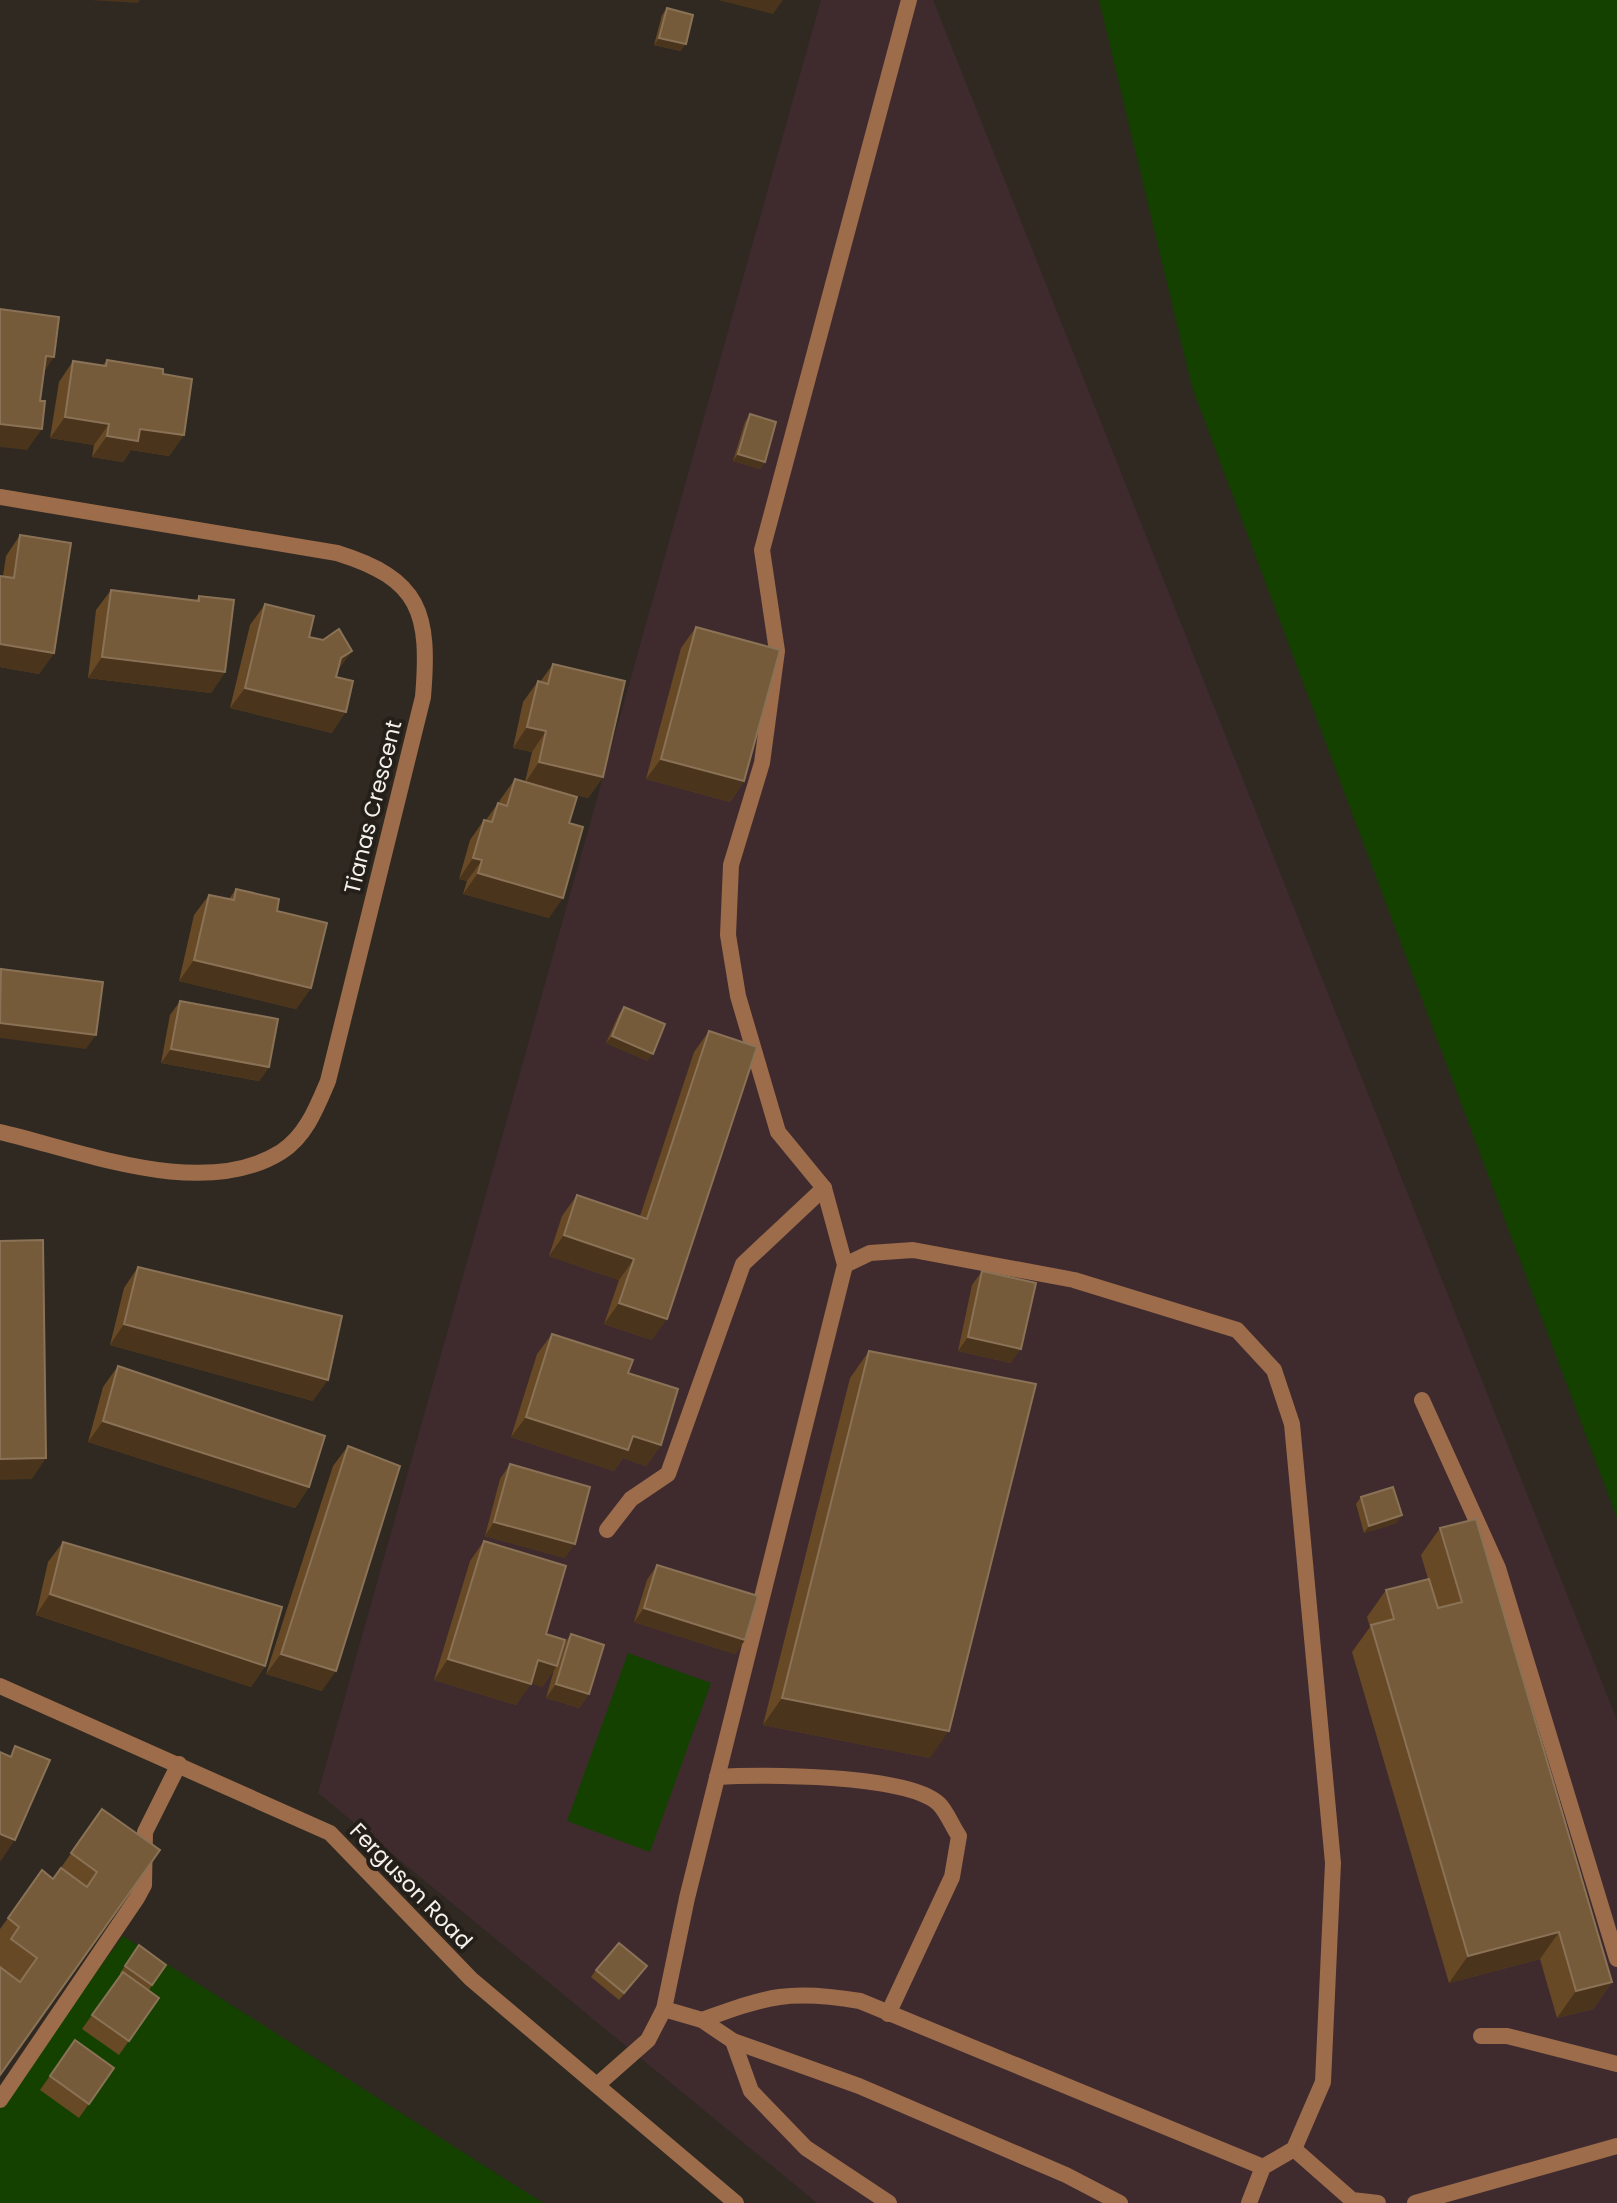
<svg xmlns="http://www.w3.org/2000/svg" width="1617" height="2203" viewBox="0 0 1617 2203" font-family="Poppins,sans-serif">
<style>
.industrial{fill:#3f2b2e}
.green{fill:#144100}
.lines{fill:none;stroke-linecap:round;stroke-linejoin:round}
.lane{stroke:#9d6c4b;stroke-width:16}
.street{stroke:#9d6c4b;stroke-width:16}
.wall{fill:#674925}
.shaded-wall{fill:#4a341b}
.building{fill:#765b3a;stroke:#8a7256;stroke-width:2}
.labels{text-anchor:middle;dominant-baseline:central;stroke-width:8;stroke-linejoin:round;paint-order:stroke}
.street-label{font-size:22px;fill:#f5f1ec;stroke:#251f19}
</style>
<rect width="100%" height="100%" fill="#2f2922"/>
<path class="industrial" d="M821 0H933L1617 1720V2203H817L318 1793Z"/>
<g class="green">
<path d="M1099 0H1617V1518L1192 387Z"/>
<path d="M628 1653 711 1683 650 1852 567 1821Z"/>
<path d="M123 1936 543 2203H0V2104Z"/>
</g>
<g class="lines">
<g class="lane">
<path d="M845 1265 870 1253 913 1250 1074 1280 1237 1330 1274 1370 1292 1424 1333 1863 1323 2082 1294 2149 1263 2167 1249 2203"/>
<path d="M1422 1400 1498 1568 1617 1959"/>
<path d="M607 1530 631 1499 668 1474 743 1264 824 1188"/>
<path d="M717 1777C759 1774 909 1774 939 1804 947 1812 952 1826 959 1836L952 1877 888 2014"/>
<path d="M664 2009 702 2020 733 2041 859 2086 1066 2175 1120 2203"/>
<path d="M702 2020C769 1996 789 1989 860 2001L1263 2167"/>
<path d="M1481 2036H1507L1617 2064"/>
<path d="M733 2041 751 2091 806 2148 889 2203"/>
<path d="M597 2085 648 2040 664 2009 687 1898 845 1265 824 1188 778 1132 738 996 728 935 731 865 762 763 777 651 762 550 909 0"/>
<path d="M1294 2149 1352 2200 1378 2203"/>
<path d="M1415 2203 1617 2146"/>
</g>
<g class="street">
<path d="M0 497 337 553C421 579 430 613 423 697L328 1081C317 1107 306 1136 281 1152 203 1201 82 1151 0 1132"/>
<path d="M0 1686 330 1833 471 1979 736 2203"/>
<path d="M0 2100 137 1898 144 1885 145 1832 179 1764"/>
</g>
</g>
<g class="wall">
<path d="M667 8 681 51 654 45 662 15Z"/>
<path d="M107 360 163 374 184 435 169 456 131 450 123 462 92 457 94 445 50 438 59 382 73 361 103 365Z"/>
<path d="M750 414 765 462 760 469 733 461 745 422Z"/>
<path d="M20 535 54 653 39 674 0 667V576H3L6 556Z"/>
<path d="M111 590 196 600 199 596 225 672 211 693 88 678 96 610Z"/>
<path d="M265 604 309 637 352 651 337 671 336 677 332 733 230 708 250 625Z"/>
<path d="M696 627 744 781 730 802 646 779 681 648Z"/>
<path d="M553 664 603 777 588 798 541 786 569 823 549 918 463 894 467 881 459 879 470 840 484 820H486L498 803H499L500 800 515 779 525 782 532 752 513 748 523 702 538 681 540 682Z"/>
<path d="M236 889 277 911 311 988 296 1009 179 981 194 915 209 895 229 899Z"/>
<path d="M180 1001 269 1067 259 1081 161 1063 170 1015Z"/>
<path d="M624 1007 648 1061 606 1043 619 1014Z"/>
<path d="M709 1031 652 1340 604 1324 619 1280 549 1256 562 1216 577 1195 640 1216 694 1052Z"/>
<path d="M138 1267 313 1401 110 1345 124 1288Z"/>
<path d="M982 1271 1011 1363 958 1351 972 1285Z"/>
<path d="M552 1334 628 1373 661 1445 646 1466 623 1458 614 1471 511 1437 537 1354Z"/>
<path d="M869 1351 930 1758 763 1725 850 1378Z"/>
<path d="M118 1366 309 1487 295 1508 88 1442 103 1387Z"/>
<path d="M348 1446 322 1691 266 1674 333 1466Z"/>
<path d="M510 1464 565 1558 485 1536 500 1479Z"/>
<path d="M1361 1497 1397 1523 1364 1533 1356 1504Z"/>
<path d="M1440 1528 1612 1982 1593 2009 1557 2018 1540 1959 1449 1983 1352 1652 1370 1627 1367 1617 1386 1590 1428 1579 1421 1555Z"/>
<path d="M484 1541 546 1634 564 1644 571 1634 589 1694 579 1708 546 1698 554 1670 542 1687 531 1683 516 1705 434 1680 470 1561Z"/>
<path d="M63 1542 265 1666 251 1687 36 1615 48 1562Z"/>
<path d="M657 1565 745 1640 735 1654 634 1622 647 1580Z"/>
<path d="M102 1809 160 1850 0 2076V1929L8 1918 53 1879Z"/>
<path d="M139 1945 166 1965 149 1990 159 1998 119 2055 82 2029 121 1974 120 1973Z"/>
<path d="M596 1970 642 1973 619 2000 591 1977Z"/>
<path d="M75 2040 114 2068 79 2118 40 2090Z"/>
</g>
<g class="shaded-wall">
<path d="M90 0H140L138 3Z"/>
<path d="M718 0H783L773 14Z"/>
<path d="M659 38 686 44 681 51 654 45Z"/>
<path d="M46 356 54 357 40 378Z"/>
<path d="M65 417 109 424 94 445 50 438Z"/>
<path d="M0 424 42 429 27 450 0 447Z"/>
<path d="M140 429 184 435 169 456 131 450 123 462 92 457 107 436Z"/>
<path d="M738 454 765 462 760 469 733 461Z"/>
<path d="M0 644 54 653 39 674 0 667Z"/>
<path d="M352 651 337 671 341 658Z"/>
<path d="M102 657 225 672 211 693 88 678Z"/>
<path d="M245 688 346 712 332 733 230 708Z"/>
<path d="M527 727 546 731 532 752 513 748Z"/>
<path d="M661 759 744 781 730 802 646 779Z"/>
<path d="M539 762 603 777 588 798 525 783Z"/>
<path d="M473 858 482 860 467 881 459 879Z"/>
<path d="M478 873 563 898 549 918 463 894Z"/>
<path d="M194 960 311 988 296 1009 179 981Z"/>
<path d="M0 1023 96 1035 86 1049 0 1038Z"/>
<path d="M612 1036 653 1054 648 1061 606 1043Z"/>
<path d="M171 1049 269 1067 259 1081 161 1063Z"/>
<path d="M564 1235 634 1259 619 1280 549 1256Z"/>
<path d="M619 1303 667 1319 652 1340 604 1324Z"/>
<path d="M124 1324 328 1380 313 1401 110 1345Z"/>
<path d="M968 1337 1021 1349 1011 1363 958 1351Z"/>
<path d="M526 1417 633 1436 661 1445 646 1466 623 1458 614 1471 511 1437Z"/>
<path d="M103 1421 309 1487 295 1508 88 1442Z"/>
<path d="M46 1458 32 1479 0 1480V1459Z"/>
<path d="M1402 1515 1397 1523 1364 1533 1369 1526Z"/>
<path d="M494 1522 575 1544 565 1558 485 1536Z"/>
<path d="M50 1594 265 1666 251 1687 36 1615Z"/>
<path d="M644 1608 745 1640 735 1654 634 1622Z"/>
<path d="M281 1654 336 1671 322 1691 266 1674Z"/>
<path d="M448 1659 531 1684 516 1705 434 1680Z"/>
<path d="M538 1660 557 1666 542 1687 523 1681Z"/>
<path d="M556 1684 589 1694 579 1708 546 1698Z"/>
<path d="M782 1698 949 1731 930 1758 763 1725Z"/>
<path d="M0 1834 15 1840 0 1862Z"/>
<path d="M1559 1932 1540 1959 1449 1983 1468 1956Z"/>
<path d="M1612 1982 1593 2009 1557 2018 1576 1991Z"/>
</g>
<g class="building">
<path d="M667 8 693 15 686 44 659 38Z"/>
<path d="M0 309 59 317 54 357 46 356 40 401H45L42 429 0 424Z"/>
<path d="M107 360 163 369V374L192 379 184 435 140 429 138 441 107 436 109 424 65 417 73 361 106 366Z"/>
<path d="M750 414 776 422 765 462 738 454Z"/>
<path d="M20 535 71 543 54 653 0 644V576L14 578Z"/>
<path d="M111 590 199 601V596L234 600 225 672 102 657Z"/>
<path d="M265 604 314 616 309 637 323 640 339 629 352 651 341 658 336 677 353 681 346 712 245 688Z"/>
<path d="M696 627 780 650 744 781 661 759Z"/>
<path d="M553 664 625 681 603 777 539 762 546 731 527 727 538 681 548 684Z"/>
<path d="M515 779 577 797 569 823 583 827 563 898 478 873 482 860 473 858 484 820 492 822 498 803 507 806Z"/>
<path d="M236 889 279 899 277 911 327 923 311 988 194 960 209 895 234 900Z"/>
<path d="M1 969 103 982 96 1035 0 1023Z"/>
<path d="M180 1001 278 1019 269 1067 171 1049Z"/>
<path d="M624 1007 665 1024 653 1054 612 1036Z"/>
<path d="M709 1031 757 1047 667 1319 619 1303 634 1259 564 1235 577 1195 647 1219Z"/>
<path d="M43 1240 46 1458 0 1459V1241Z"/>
<path d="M138 1267 342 1316 328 1380 124 1324Z"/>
<path d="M982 1271 1036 1283 1021 1349 968 1337Z"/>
<path d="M552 1334 633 1360 628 1373 678 1389 661 1445 633 1436 628 1450 526 1417Z"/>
<path d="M869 1351 1036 1384 949 1731 782 1698Z"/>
<path d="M118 1366 325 1436 309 1487 103 1421Z"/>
<path d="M348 1446 400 1466 336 1671 281 1654Z"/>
<path d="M510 1464 590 1487 575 1544 494 1522Z"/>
<path d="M1393 1487 1402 1515 1369 1526 1361 1497Z"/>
<path d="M1476 1519 1612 1982 1576 1991 1559 1932 1468 1956 1371 1625 1394 1619 1386 1590 1429 1579 1438 1608 1462 1602 1440 1528Z"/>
<path d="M484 1541 566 1566 546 1634 565 1640 557 1666 538 1660 531 1684 448 1659Z"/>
<path d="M63 1542 282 1607 265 1666 50 1594Z"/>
<path d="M657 1565 758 1596 745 1640 644 1608Z"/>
<path d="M571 1634 604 1645 589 1694 556 1684Z"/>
<path d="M15 1746 50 1760 15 1840 0 1834V1752L11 1757Z"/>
<path d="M102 1809 160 1850 0 2075V1967L20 1982 37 1958 11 1939 19 1927 8 1918 42 1870 53 1879 61 1868 87 1887 97 1872 71 1853Z"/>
<path d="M619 1943 647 1966 624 1993 596 1970Z"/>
<path d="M139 1945 166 1965 152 1985 125 1966Z"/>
<path d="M123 1972 159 1998 129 2041 92 2015Z"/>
<path d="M75 2040 114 2068 89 2104 50 2076Z"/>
</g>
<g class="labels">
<g class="street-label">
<text transform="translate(373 807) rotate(-76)">Tianas Crescent</text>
<text transform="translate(411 1886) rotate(46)">Ferguson Road</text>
</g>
</g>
</svg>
